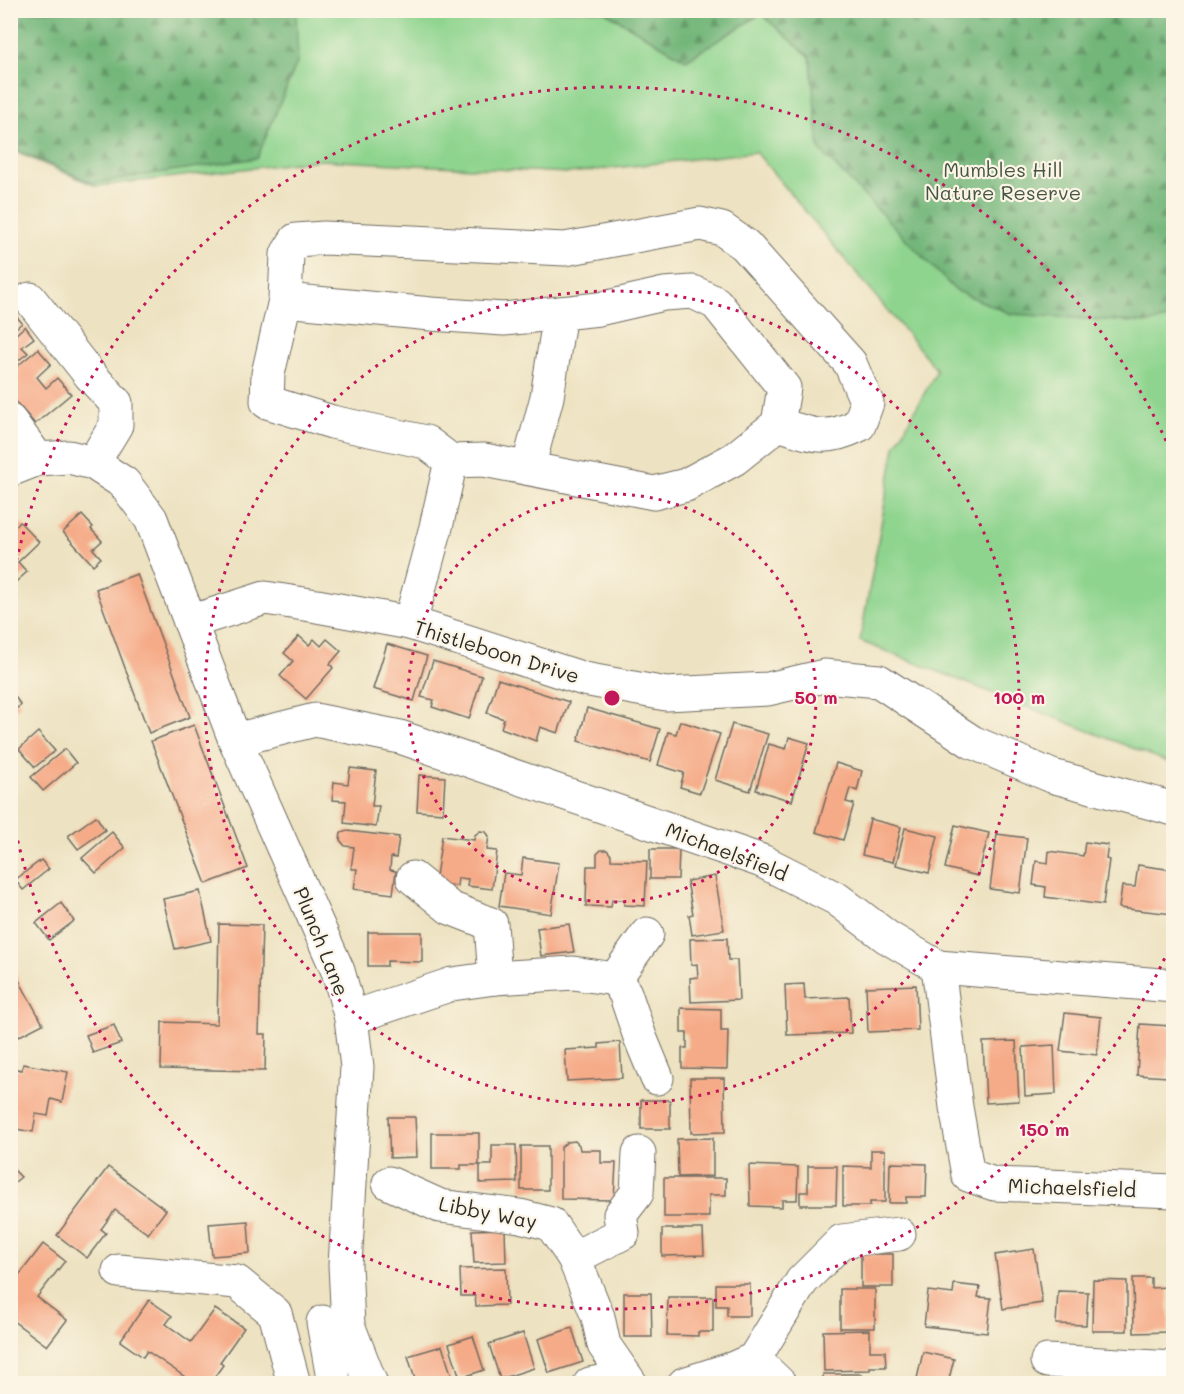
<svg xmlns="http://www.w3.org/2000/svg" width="1184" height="1394" viewBox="0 0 1184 1394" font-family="Mali,sans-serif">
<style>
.green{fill:#8ed48e;stroke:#5c805c;stroke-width:1.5}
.forest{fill:url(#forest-firs);stroke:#4e7052;stroke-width:1.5}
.building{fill:#f5ab88}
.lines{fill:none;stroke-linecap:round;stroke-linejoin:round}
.minor-casing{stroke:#6f6b60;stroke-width:35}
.minor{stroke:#fff;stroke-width:33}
.ring{fill:none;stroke:#c2185b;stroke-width:3;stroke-dasharray:3 6}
.labels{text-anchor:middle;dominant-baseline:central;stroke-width:4.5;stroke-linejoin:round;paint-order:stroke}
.park-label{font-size:20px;fill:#454;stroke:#fcf5e5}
.street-label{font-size:20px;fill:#2b2b2b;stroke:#fcf5e5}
.centre{fill:#c2185b;stroke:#fcf5e5;stroke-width:3}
.ring-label{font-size:18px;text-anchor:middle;font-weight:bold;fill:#c2185b;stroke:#fcf5e5;stroke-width:4.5;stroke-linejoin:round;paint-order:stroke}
</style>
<defs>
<pattern id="forest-firs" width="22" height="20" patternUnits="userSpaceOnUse" patternTransform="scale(1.5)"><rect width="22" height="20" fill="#72b679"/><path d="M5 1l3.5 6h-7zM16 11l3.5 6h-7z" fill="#5e9463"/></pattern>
</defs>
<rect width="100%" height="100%" fill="#fcf5e5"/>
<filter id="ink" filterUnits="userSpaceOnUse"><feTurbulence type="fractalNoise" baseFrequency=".0167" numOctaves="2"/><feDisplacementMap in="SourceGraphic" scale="12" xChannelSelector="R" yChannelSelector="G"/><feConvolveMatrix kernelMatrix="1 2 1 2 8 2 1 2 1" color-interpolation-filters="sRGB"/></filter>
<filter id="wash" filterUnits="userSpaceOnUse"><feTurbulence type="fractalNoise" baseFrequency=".008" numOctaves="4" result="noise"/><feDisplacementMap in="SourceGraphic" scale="24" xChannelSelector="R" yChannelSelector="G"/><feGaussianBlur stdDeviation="1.35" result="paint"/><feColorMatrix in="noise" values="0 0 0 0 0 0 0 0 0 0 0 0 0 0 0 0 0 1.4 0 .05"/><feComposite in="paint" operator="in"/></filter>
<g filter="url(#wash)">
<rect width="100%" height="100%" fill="#ede2c1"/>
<path class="green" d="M10 11H1173V764L860 641 895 447 937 370 756 152 569 173 320 160 96 186 11 150Z"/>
<g class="forest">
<path d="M10 11H296L298 60 257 158 93 183 11 148Z"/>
<path d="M604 11H1173V318L1149 323 1011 314 955 290 819 149 810 57 761 14 686 60Z"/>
</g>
<g id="blocks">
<g class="building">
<path d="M12 311 22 323 10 333V312Z"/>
<path d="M25 326 34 338 22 347 28 353 10 367V334L13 337Z"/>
<path d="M38 349 51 364 37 377 46 388 57 378 71 394 35 424 10 395V372Z"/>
<path d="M82 515 93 527 91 529 102 541 93 549 101 558 93 565 63 532Z"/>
<path d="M20 522 39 542 18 562 27 572 10 587V531Z"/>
<path d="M137 574 190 717 149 733 96 589Z"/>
<path d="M299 636 309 645 314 639 321 646 327 639 341 651 330 664 333 668 306 699 280 676 293 661 284 653Z"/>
<path d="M387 644 427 656 414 701 373 689Z"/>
<path d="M433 661 482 676 469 719 432 707 434 700 421 697Z"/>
<path d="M498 679 569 702 558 733 540 727 536 741 501 728 504 719 487 713Z"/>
<path d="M13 694 21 705 10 713V696Z"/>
<path d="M587 708 660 729 650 762 578 741Z"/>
<path d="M680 721 720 734 700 793 680 787 684 773 658 765 668 732 676 734Z"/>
<path d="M732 724 768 734 750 791 715 780Z"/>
<path d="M194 725 248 868 206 884 151 741Z"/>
<path d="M38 732 55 751 35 767 19 749Z"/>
<path d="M789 737 809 743 792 801 756 790 769 744 786 749Z"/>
<path d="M65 749 76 763 43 791 31 777Z"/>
<path d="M836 763 862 771 857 791 850 788 846 802 854 804 843 840 816 832Z"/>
<path d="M350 768 376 771 372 806H379L376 827 344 823 346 801 332 800 334 782 348 784Z"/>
<path d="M419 775 445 777 443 813 417 811Z"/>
<path d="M96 816 105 830 78 849 68 836Z"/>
<path d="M870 819 901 827 893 862 862 855Z"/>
<path d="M955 825 989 833 978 876 945 868Z"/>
<path d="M905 828 938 836 929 873 896 865Z"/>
<path d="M347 831 399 837 396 858 391 857 390 870 396 871 393 894 354 889 357 869H351L354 847 345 846 340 840 341 833Z"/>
<path d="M480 831 486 832 489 836 487 850 497 851 492 889 467 886 468 879 458 878 457 886 435 883 442 836 474 840 475 835Z"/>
<path d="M112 832 125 848 96 873 82 858Z"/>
<path d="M997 834 1027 838 1020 893 990 889Z"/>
<path d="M1085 842 1108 845 1106 859 1109 860 1103 905 1045 897 1046 887 1033 885 1036 861 1048 863 1049 851 1083 856Z"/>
<path d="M650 849H679L678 879H650Z"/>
<path d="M601 850H607L611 855V860L647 861 645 906 624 905V900H612L611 907 586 906 587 866H597V854Z"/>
<path d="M523 858 559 863 551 914 499 906 504 873 521 875Z"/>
<path d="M41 860 49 869 23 890 15 880Z"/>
<path d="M1138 865 1173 870V914L1119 908 1122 886 1135 887Z"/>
<path d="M715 876 724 930 692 935 689 915 693 914 687 881Z"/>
<path d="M200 891 211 941 175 949 163 899Z"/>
<path d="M61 903 74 921 49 940 36 923Z"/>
<path d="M219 924 262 925 259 1034H266L265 1071 161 1069 162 1022 217 1024Z"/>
<path d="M569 924 574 952 541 956 537 928Z"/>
<path d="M368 932H422V962L387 961V966H368Z"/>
<path d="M727 938 728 960H737L739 1000 691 1002 690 978 698 977 697 964 691 965 690 939Z"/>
<path d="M10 964 43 1024 10 1041Z"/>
<path d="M804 984 805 999 849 997 851 1033 787 1035 785 985Z"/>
<path d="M916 985 918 1030 868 1032 866 987Z"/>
<path d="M681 1008 721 1009V1031H728L727 1069 682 1068V1048H687V1033H681Z"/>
<path d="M1065 1013 1101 1017 1097 1055 1060 1051Z"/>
<path d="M1140 1024 1171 1026 1168 1077 1137 1075Z"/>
<path d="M114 1025 121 1043 93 1053 86 1035Z"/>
<path d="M1016 1041 1019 1101 986 1103 983 1042Z"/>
<path d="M620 1042 622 1078 567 1081 565 1050 599 1048V1044Z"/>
<path d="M1054 1045 1056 1094 1025 1096 1023 1047Z"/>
<path d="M23 1064 68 1072 62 1102 51 1099 48 1116 36 1114 33 1132 10 1128V1111L15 1082 10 1081 12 1068 22 1070Z"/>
<path d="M690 1078H724L725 1132 691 1133Z"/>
<rect x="641" y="1100" width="29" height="29"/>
<path d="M388 1117H415L417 1157 390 1158Z"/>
<path d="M432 1133H479V1165H461V1169H432Z"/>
<path d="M713 1138V1176L678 1177 677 1139Z"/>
<path d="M575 1141 579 1145 580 1150H601V1163H616L614 1200 561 1199V1147L567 1142Z"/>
<path d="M492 1145H516L517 1182 480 1183V1165H492Z"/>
<rect x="521" y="1146" width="27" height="44"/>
<path d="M871 1150H885V1202H870V1206H843V1166L871 1167Z"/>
<path d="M890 1163 927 1164 926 1197H906V1203H889Z"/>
<path d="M749 1165 798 1167 797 1200H782V1207L750 1206Z"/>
<path d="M10 1166 21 1177 10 1186Z"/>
<path d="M808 1166H837L836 1205H800V1192H808Z"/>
<path d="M108 1167 166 1210 148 1234 115 1210 101 1229 106 1233 87 1258 57 1235Z"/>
<path d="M664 1178H726V1195H709V1217H664Z"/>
<path d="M248 1221 250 1253 212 1256 209 1224Z"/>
<path d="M505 1229 506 1262 474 1263 472 1230Z"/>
<path d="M662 1229H703L704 1255 662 1256Z"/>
<path d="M43 1244 65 1261 37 1297 67 1320 47 1346 13 1321 10 1324V1287Z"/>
<path d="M1034 1249 1042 1303 1003 1309 995 1255Z"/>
<rect x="861" y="1254" width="32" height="33"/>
<path d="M506 1268 507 1305 476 1306 475 1296H461L460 1269Z"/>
<path d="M1133 1278H1151V1288L1168 1287 1169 1332 1134 1333Z"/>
<path d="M1093 1280 1127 1281V1331H1092Z"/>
<path d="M716 1284H750V1316H727V1306H716Z"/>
<path d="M954 1284 980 1287 978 1297 991 1298 987 1333 924 1326 928 1291 953 1294Z"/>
<rect x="840" y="1289" width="35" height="39"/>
<path d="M1058 1291 1088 1292 1086 1325 1056 1324Z"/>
<path d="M624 1293H651L652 1337H624Z"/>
<path d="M668 1297H713V1332H698V1336L667 1335Z"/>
<path d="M149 1300 172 1316 166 1324 191 1342 215 1309 244 1328 220 1362 223 1365 210 1383H194L147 1351 143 1357 120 1341Z"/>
<path d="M572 1328 583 1362 549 1373 538 1339Z"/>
<path d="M870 1330V1351H885L886 1367H870V1370L824 1371 823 1331Z"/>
<path d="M523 1333 534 1368 500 1379 489 1344Z"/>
<path d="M473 1336 484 1370 460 1378 449 1344Z"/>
<path d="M442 1346 453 1380 443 1383H416L408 1356Z"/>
<path d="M923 1352 954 1359 948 1383H916Z"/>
<rect x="823" y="1374" width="39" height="9"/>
</g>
</g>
</g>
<g filter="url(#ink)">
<use href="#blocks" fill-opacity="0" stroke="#6f6b60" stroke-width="1.5"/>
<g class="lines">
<defs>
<g id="minor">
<path d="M30 299 90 375 116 403V425L93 463"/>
<path d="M285 300 431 314 504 319 599 309 664 294 693 292 716 303 784 388 778 424 734 459 686 485 654 493 484 460 451 461 426 442 332 422 267 402 268 374 285 300 287 254 296 240 324 238 565 249 700 224 722 229 745 245 850 363 867 403 859 425C825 442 813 435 778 424"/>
<path d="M10 421 38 459"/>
<path d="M528 468 547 397 560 313"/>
<path d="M10 470 38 459 69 457 93 463 124 483 151 519 235 740 338 971 351 1018 357 1067 345 1265 348 1325 371 1384"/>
<path d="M190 622 265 598 317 606 410 623 584 679 666 694 768 689 824 676 879 681 972 742 1052 776 1174 809"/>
<path d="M410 623 436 527 451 461"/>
<path d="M235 740 315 720 400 737 762 861 837 899 887 937 938 967 956 1107 968 1175 994 1184 1174 1191"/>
<path d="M413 878 450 908 491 924 495 978"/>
<path d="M938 967 1174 986"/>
<path d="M615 979 647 934"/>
<path d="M351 1018 452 984 495 978 573 973 615 979 625 993 640 1037 657 1078"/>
<path d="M389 1183 440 1206 520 1216 551 1224 574 1258 598 1317 604 1345 631 1384"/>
<path d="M574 1258 623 1233 620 1215 637 1193 639 1153"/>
<path d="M119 1271 237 1282 275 1313 294 1384"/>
<path d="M323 1322 334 1384"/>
<path d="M754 1359 780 1384"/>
<path d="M1047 1361 1174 1368"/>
<path d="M590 1384 626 1377"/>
<path d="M684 1384 734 1368 754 1359 802 1281 842 1241 899 1234"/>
</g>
</defs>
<use href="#minor" class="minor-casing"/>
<use href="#minor" class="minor"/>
</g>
</g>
<g class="ring">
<circle cx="612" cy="698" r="204"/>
<circle cx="612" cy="698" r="407"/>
<path d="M1172 942A611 611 0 0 1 11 809M11 587A611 611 0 0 1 1172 454"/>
</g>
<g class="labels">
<g class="park-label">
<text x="1003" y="169">Mumbles Hill<tspan x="1003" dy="23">Nature Reserve</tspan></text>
</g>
<g class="street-label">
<text transform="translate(497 651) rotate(17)">Thistleboon Drive</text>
<text transform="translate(727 851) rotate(21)">Michaelsfield</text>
<text transform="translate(322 941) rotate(68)">Plunch Lane</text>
<text transform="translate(1072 1187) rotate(2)">Michaelsfield</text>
<text transform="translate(488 1212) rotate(11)">Libby Way</text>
</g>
</g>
<circle cx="612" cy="698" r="9" class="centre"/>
<g class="ring-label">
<text x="816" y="704">50 m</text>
<text x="1019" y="704">100 m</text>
<text x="1044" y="1136">150 m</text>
</g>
<rect width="1184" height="1394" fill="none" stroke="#fcf5e5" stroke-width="36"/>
</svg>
